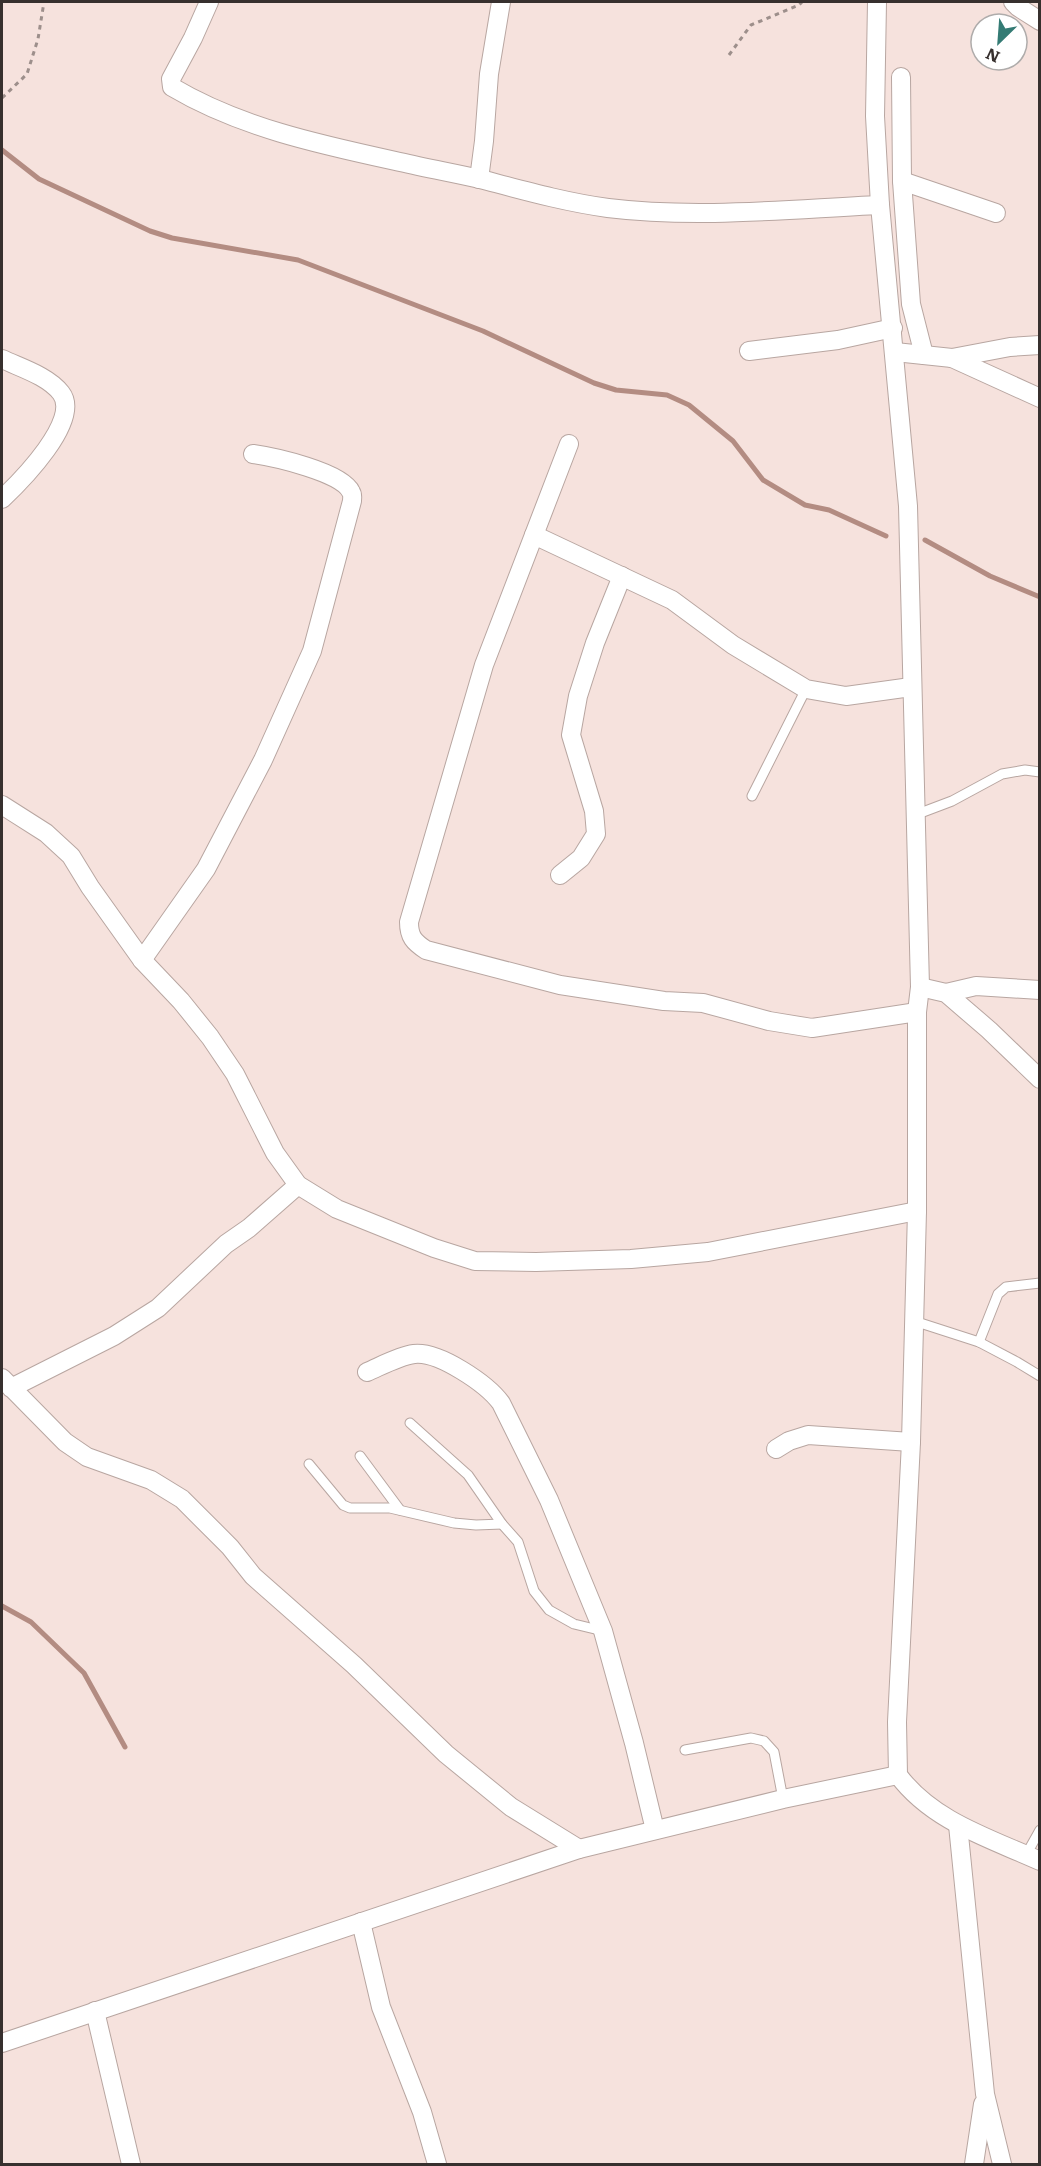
<svg xmlns="http://www.w3.org/2000/svg" width="1041" height="2166" viewBox="0 0 1041 2166" font-family="Literata,serif">
<style>
.lines{fill:none;stroke-linecap:round;stroke-linejoin:round}
.stream{stroke:#b38c82;stroke-width:5}
.lane-casing{stroke:#b8a6a1;stroke-width:11}
.street-casing{stroke:#b8a6a1;stroke-width:20}
.path{stroke:#9d8f8b;stroke-width:3;stroke-dasharray:4.5 4.5;stroke-linecap:butt}
.lane{stroke:#fff;stroke-width:9}
.street{stroke:#fff;stroke-width:18}
</style>
<rect width="100%" height="100%" fill="#f6e2dd"/>
<g class="lines">
<g class="stream">
<path d="M2 150 39 179 150 231 172 238 298 260 483 331 594 383 616 390 667 395 689 405 733 441 763 480 805 505 829 510 886 536"/>
<path d="M925 540 990 576 1040 597"/>
<path d="M2 1606 31 1622 84 1673 125 1747"/>
</g>
<defs>
<g id="lane">
<path d="M752 796 806 689"/>
<path d="M915 815 952 801 1002 774 1025 770 1040 772"/>
<path d="M914 1321 979 1342 1017 1362 1040 1376"/>
<path d="M979 1342 998 1294 1006 1287 1040 1283"/>
<path d="M410 1423 468 1475 502 1524 518 1542 534 1591 549 1610 574 1624 603 1631"/>
<path d="M360 1456 400 1510"/>
<path d="M309 1464 343 1505 350 1508H390L454 1523 476 1525 502 1524"/>
<path d="M685 1750 751 1738 764 1741 774 1752 783 1799"/>
<path d="M1026 1855 1040 1830"/>
</g>
<g id="street">
<path d="M209 2 193 38 171 79 172 87C241 128 322 145 400 162 426 168 453 173 480 179 522 190 564 202 608 208 698 219 790 209 880 205"/>
<path d="M877 2 875 116 880 205 908 506 920 987 917 1012V1211L911 1442 897 1722 898 1775C932 1821 989 1838 1040 1861"/>
<path d="M1013 2 1018 7 1040 21"/>
<path d="M901 77 902 181 911 304 924 355"/>
<path d="M479 179 484 141 489 74 501 2"/>
<path d="M902 181 996 213"/>
<path d="M749 351 838 340 893 328"/>
<path d="M895 352 952 358 1010 347 1040 345"/>
<path d="M952 358 1040 398"/>
<path d="M2 359C21 368 48 376 61 393 82 420 20 482 2 499"/>
<path d="M569 444 484 665 409 922C409 937 414 942 426 950L560 985 664 1001 703 1003 769 1021 812 1028 917 1012"/>
<path d="M534 535 672 600 733 645 806 689 846 696 911 687"/>
<path d="M2 805 46 833 71 856 90 887 142 960 181 1001 210 1037 235 1074 275 1153 298 1185 337 1209 434 1248 475 1261 536 1262 631 1259 708 1252 917 1211"/>
<path d="M560 875 581 858 596 834 594 811 571 735 578 696 595 643 622 576"/>
<path d="M142 960 206 869 263 760 312 651 352 501C352 498 353 495 351 492 342 472 274 457 253 454"/>
<path d="M920 987 946 993 989 1030 1040 1079"/>
<path d="M946 993 976 986 1040 990"/>
<path d="M367 1372C381 1366 399 1356 414 1354 439 1351 487 1384 501 1403L549 1500 603 1631 634 1743 655 1830"/>
<path d="M2 1378 65 1442 87 1457 151 1480 182 1499 230 1547 253 1576 354 1665 446 1754 511 1807 579 1849"/>
<path d="M11 1388 114 1336 158 1308 226 1244 249 1228 298 1185"/>
<path d="M776 1449 789 1441 808 1435 911 1442"/>
<path d="M958 1825 985 2094 1002 2164"/>
<path d="M361 1922 381 2007 422 2112 437 2164"/>
<path d="M95 2011 131 2164"/>
<path d="M2 2043 579 1849 783 1799 898 1775"/>
<path d="M974 2164 983 2104"/>
</g>
</defs>
<use href="#lane" class="lane-casing"/>
<use href="#street" class="street-casing"/>
<g class="path">
<path d="M729 55 751 25 799 5 802 2"/>
<path d="M2 98 27 74 38 39 44 2"/>
</g>
<use href="#lane" class="lane"/>
<use href="#street" class="street"/>
</g>
<rect width="1041" height="2166" fill="none" stroke="#37302e" stroke-width="6"/>
<g transform="translate(999 42) rotate(205)"><circle r="28" fill="#ffffff" stroke="#afacab" stroke-width="1.5"/>
<path d="M0-4.5L10 22L0 15L-10 22Z" fill="#347b74"/>
<text y="-9" font-size="16" font-weight="bold" text-anchor="middle" fill="#37302e">N</text>
</g>
</svg>
